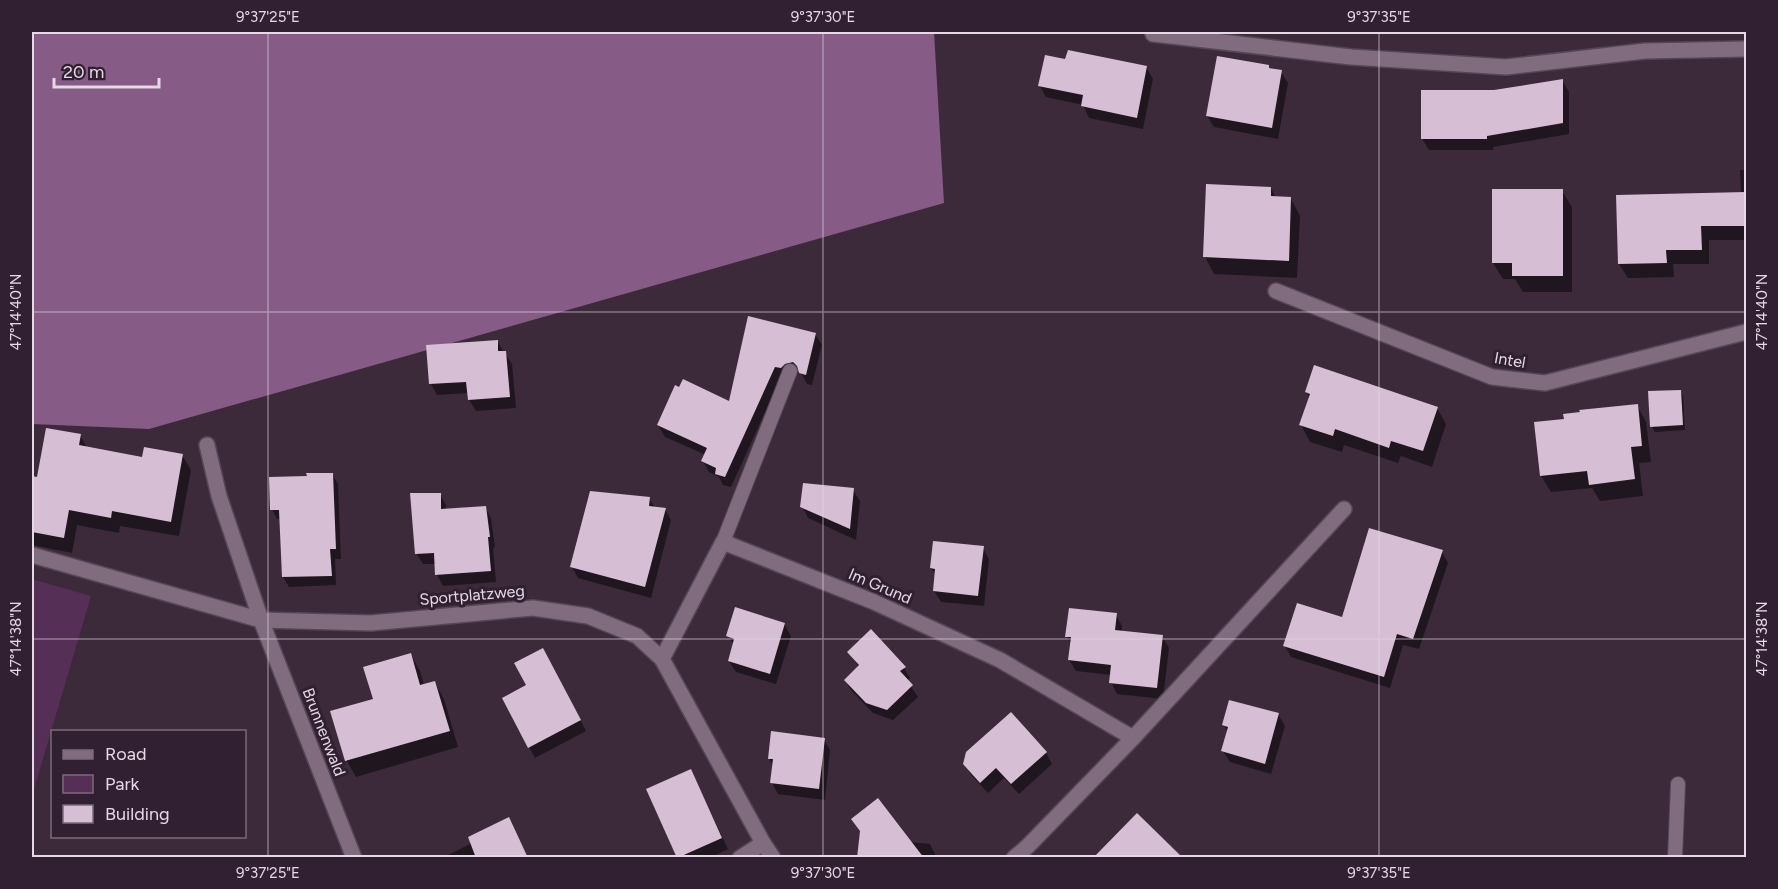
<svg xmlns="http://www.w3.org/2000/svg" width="1778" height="889" viewBox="0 0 1778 889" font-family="Figtree,sans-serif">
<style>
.green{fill:#562f56}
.forest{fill:#865b85}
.shadow{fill:#0007}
.building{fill:#d6bfd5}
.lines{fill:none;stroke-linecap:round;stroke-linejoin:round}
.service-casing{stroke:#544654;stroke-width:16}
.minor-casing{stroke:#544654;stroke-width:18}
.service{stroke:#806b7f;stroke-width:14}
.minor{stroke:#806b7f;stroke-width:15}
.ticks{fill:none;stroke:#e4d9e4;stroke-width:1.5;stroke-opacity:0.45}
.labels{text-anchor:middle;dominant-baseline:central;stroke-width:6;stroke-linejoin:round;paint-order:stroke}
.street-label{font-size:16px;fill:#e4d9e4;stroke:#312031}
.neatline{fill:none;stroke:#e4d9e4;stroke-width:2}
.ticks-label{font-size:15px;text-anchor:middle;fill:#e4d9e4}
</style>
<rect width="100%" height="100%" fill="#3c2a3b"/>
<path class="green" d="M32 579 91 596 32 796Z"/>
<path class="forest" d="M32 32H934L944 203 149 429 32 424Z"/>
<g class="shadow">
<path d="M1146 67 1153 79 1143 129 1089 118 1083 105 1046 97 1040 86Z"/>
<path d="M1281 72 1288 83 1278 139 1214 127 1207 116Z"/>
<path d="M1562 80 1569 92V134L1493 147V150H1429L1422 139 1494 92Z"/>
<path d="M1740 170H1746V240H1709V264H1673L1674 277 1628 278 1619 264 1741 194Z"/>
<path d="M1271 188 1276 198 1291 199 1300 216 1297 278 1214 274 1205 257Z"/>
<path d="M1562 191 1572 207V292H1523L1515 279H1503L1493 263Z"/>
<path d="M815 334 822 345 812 385 807 384 801 373 781 377 731 487 723 485 719 477 709 472 703 461 706 455 665 437 658 425 730 403Z"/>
<path d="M497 341 512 364 516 408 476 411 469 400 468 393 437 395 431 384Z"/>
<path d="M1680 391 1683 396 1685 430 1655 432 1652 427Z"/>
<path d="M1306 392 1437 408 1446 424 1432 467 1401 456 1398 463 1344 445 1342 452 1310 442 1301 425 1310 398Z"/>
<path d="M1637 405 1646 422 1651 462 1639 463 1643 496 1600 501 1592 488 1551 492 1541 476 1536 424 1566 421Z"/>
<path d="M80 435 87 448 144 459 182 455 191 470 179 536 120 526 119 533 77 525 72 553 32 545V478L38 479Z"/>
<path d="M332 474 338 484 341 559H335L336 585 289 587 283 577 281 519H277L272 509Z"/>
<path d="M853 490 860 501 856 540 808 518 802 506Z"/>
<path d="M440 494 446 505V510L485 507 491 518 495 547 493 548 496 582 443 586 437 575 436 564H423L416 553Z"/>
<path d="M649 498 655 508 665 509 671 520 651 598 578 578 572 567Z"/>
<path d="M983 548 989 559 984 606 941 602 934 591 936 575 931 568Z"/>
<path d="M1442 552 1448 563 1419 649 1403 645 1390 688 1291 657 1285 646 1343 619Z"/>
<path d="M1116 615 1122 626V632L1162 636 1169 648 1163 699 1117 694 1111 682V675L1076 671 1069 660 1071 644 1067 636Z"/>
<path d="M784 624 791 636 776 684 736 672 729 661 734 646 728 635Z"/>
<path d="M849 652 904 668 910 678 907 681 918 697 893 720 873 713 851 690 845 680 859 667Z"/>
<path d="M411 655 420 671 424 685 435 683 444 699 458 747 356 777 347 761 332 712 375 700Z"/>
<path d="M549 661 586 731 535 758 529 747 528 686Z"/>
<path d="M1278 714 1285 726 1271 774 1230 762 1223 751 1228 733 1224 725Z"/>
<path d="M824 739 830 750 825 800 778 794 772 783 774 767 769 759Z"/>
<path d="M1046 753 1052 764 1019 794 1004 778 988 793 972 776 965 764Z"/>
<path d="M691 771 728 849 710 858H679L648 790Z"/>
<path d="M508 819 528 858H442L472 843Z"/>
<path d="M853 820 910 842 930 844 935 854V858H859L862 834Z"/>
</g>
<g class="building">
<path d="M1068 50 1147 66 1137 118 1081 106 1083 95 1038 86 1045 55 1065 59Z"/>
<path d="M1217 56 1269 65V68L1282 70 1272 128 1206 116Z"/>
<path d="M1563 79V123L1487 136V139H1421V90H1494Z"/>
<path d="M1206 184 1271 187V196L1291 197 1289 261 1203 257Z"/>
<path d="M1492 189H1563V276H1512V263H1492Z"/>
<path d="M1746 192V226H1701L1702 250H1666L1667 263 1618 264 1616 195Z"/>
<path d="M748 316 816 333 806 375 799 373 797 366 793 362 785 364 781 368 775 367 725 477 715 474 716 468 701 461 707 448 657 425 675 385 679 387 683 379 729 401Z"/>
<path d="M498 340V351H506L510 397 468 400 466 382 429 384 426 345Z"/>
<path d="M1314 365 1438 407 1423 451 1391 441 1389 448 1335 429 1333 436 1299 425 1310 394 1305 392Z"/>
<path d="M1681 390 1683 425 1650 427 1648 391Z"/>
<path d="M1638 404 1642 446 1631 447 1635 479 1589 485 1587 471 1540 476 1534 422 1564 419 1563 414 1580 412 1579 410Z"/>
<path d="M46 428 81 434 79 445 142 457 144 447 183 454 171 522 112 511 111 518 69 510 64 538 32 532V476L37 477Z"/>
<path d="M306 473H333L336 549H330L332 576 282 577 279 510H270L269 477 307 476Z"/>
<path d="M803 483 854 488 850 529 800 507Z"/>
<path d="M590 491 650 497 649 506 666 508 645 587 570 567Z"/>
<path d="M410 493H441V509L486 506 490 537H488L491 571 435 575 434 553 415 554Z"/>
<path d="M1369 528 1443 550 1413 639 1397 634 1384 677 1283 646 1297 603 1342 617Z"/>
<path d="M933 541 984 546 978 596 933 591 935 569 930 568Z"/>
<path d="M735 607 785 623 770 674 728 661 734 639 726 636Z"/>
<path d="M1069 608 1117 613 1115 630 1163 635 1157 688 1109 683 1111 665 1068 660 1071 637H1065Z"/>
<path d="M871 629 906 667 900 671 913 685 887 710 866 703 844 680 859 665 847 652Z"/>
<path d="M543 648 581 720 528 748 502 698 526 685 514 663Z"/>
<path d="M411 653 420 685 435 681 450 731 345 761 330 711 373 699 363 667Z"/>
<path d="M1229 700 1279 713 1265 764 1221 751 1228 727 1222 725Z"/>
<path d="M1011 712 1047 752 1011 784 996 768 980 783 963 764 966 752Z"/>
<path d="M771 731 825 738 819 789 770 783 773 759H768Z"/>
<path d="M691 769 722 838 677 858 646 789Z"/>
<path d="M878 798 924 858H857L860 831 851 819Z"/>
<path d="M1137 813 1183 858H1093Z"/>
<path d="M509 817 528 858H476L468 837Z"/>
</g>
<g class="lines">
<defs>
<g id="service">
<path d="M723 542 790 371"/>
<path d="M1675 858 1678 784"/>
</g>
<g id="minor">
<path d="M1153 34 1351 57 1506 67 1645 51 1746 49"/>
<path d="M1276 291 1492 377 1545 383 1746 332"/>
<path d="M207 445 219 496 261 620 354 858"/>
<path d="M32 555 261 620 371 623 533 608 588 616 637 636 662 659 763 843 773 858"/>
<path d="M662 659 723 542 874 602 1000 660 1133 738 1028 846 1014 858"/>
<path d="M1133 738 1344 509"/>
<path d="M740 858 763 843"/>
</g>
</defs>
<use href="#service" class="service-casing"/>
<use href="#minor" class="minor-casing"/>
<use href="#service" class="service"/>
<use href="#minor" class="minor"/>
</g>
<path class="ticks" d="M268 32V858M823 32V858M1379 32V858M32 312H1746M32 639H1746"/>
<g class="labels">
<g class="street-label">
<text transform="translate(1510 360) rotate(10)">Intel</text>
<text transform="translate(880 586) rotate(23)">Im Grund</text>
<text transform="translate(472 595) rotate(-5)">Sportplatzweg</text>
<text transform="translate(324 732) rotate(69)">Brunnenwald</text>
</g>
</g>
<rect width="1778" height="889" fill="none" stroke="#312031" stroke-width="66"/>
<rect x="51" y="730" width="195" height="108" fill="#312031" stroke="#796a79" stroke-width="1.5"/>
<rect x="63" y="750" width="30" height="9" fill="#806b7f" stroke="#796a79" stroke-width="1.5"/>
<text x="105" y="760" font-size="18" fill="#e4d9e4">Road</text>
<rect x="63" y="775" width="30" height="18" fill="#562f56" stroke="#796a79" stroke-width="1.5"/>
<text x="105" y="790" font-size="18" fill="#e4d9e4">Park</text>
<rect x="63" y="805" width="30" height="18" fill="#d6bfd5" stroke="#796a79" stroke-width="1.5"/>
<text x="105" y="820" font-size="18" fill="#e4d9e4">Building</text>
<path d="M54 78v9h105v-9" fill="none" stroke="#e4d9e4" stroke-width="3"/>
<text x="63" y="78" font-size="18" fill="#e4d9e4" stroke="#312031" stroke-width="4.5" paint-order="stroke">20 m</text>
<rect x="33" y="33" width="1712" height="823" class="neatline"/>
<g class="ticks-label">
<text x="268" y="22">9°37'25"E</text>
<text x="823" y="22">9°37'30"E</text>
<text x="1379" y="22">9°37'35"E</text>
<text transform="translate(16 312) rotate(-90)" y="5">47°14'40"N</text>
<text transform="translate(1762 312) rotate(-90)" y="5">47°14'40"N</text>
<text transform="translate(16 639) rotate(-90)" y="5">47°14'38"N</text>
<text transform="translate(1762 639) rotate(-90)" y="5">47°14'38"N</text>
<text x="268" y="878">9°37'25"E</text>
<text x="823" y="878">9°37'30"E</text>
<text x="1379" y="878">9°37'35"E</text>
</g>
</svg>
